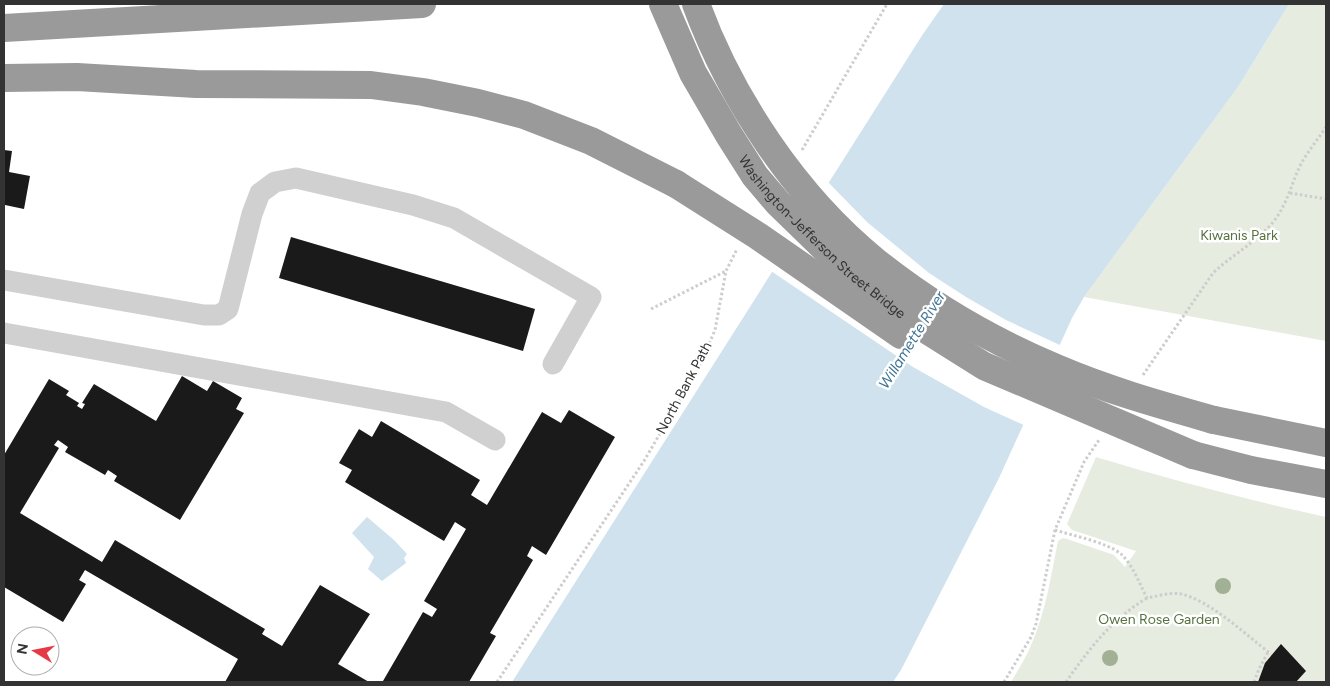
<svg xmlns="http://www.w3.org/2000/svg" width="1330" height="686" viewBox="0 0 1330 686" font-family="Figtree,sans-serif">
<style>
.green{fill:#e6ecdf}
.water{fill:#cfe2ee}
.pier{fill:#fff}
.building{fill:#1a1a1a}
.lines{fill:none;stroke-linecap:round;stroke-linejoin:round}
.path{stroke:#cdcdcd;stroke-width:3;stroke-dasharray:2.5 2.5;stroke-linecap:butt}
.minor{stroke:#d0d0d0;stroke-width:21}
.highway{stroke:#9a9a9a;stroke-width:28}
.highway-bridge{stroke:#9a9a9a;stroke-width:28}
.tree{fill:#a2b095}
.labels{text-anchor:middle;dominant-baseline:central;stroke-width:5;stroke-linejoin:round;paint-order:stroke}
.street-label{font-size:14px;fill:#333;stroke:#fff}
.park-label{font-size:14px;fill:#56703f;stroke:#fff}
.water-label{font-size:15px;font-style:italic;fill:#3f7597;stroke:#fff}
</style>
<rect width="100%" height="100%" fill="#fff"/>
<g class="green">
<path d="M1289 4H1326V341L1084 297 1238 87Z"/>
<path d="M1096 457C1172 480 1248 500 1326 517V682H1011C1018 670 1026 658 1031 645 1046 612 1051 575 1058 541L1063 538 1067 539 1114 555 1125 567 1136 551 1072 530 1067 524Z"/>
</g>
<g class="water">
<path d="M944 4H1289L1238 87 1084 297 1072 318 999 478 901 670 893 682H512L923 34Z"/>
<path d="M367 517 394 540 407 554 404 558 406 563 382 581 368 569 374 557 352 533Z"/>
</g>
<path class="pier" d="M827 181 867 222 929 273 966 297 1006 320 1062 346 1026 426 984 407 913 367 771 271Z"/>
<g class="building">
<path d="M4 150 12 151 9 172 30 176 24 209 5 205 4 209Z"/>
<path d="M291 237 535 309 523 351 279 278Z"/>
<path d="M182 376 207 391 213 381 242 398 236 409 244 413 180 520 114 481 117 476 108 470 105 475 65 452 68 447 58 440 54 445 59 448 20 513 102 562 115 540 265 629 262 634 282 646 320 585 370 614 338 664 369 682H225L238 659 85 570 79 580 86 584 63 622 4 587V455L49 379 69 391 66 395 79 403 77 406 82 409 85 404 82 403 94 384 156 421Z"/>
<path d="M569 410 615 437 546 555 532 546 527 556 533 560 490 633 496 636 469 682 383 681 423 612 432 617 437 609 424 601 466 529 455 522 444 541 345 482 352 470 339 463 359 429 372 437 381 421 480 480 471 495 487 505 542 412 561 423Z"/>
<path d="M1281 644 1306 671 1296 682H1258L1265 663Z"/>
</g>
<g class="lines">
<g class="path">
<path d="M802 150 887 4"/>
<path d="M1290 193 1326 199"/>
<path d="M651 309 726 271"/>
<path d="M1143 375 1213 273C1233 254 1257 242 1274 221 1288 203 1292 181 1302 162 1309 150 1318 139 1326 127"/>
<path d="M1055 530C1074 536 1106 542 1121 554 1133 565 1140 585 1147 598 1158 596 1170 592 1181 594 1211 601 1246 635 1271 654"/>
<path d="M497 682 644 461 700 365 715 330 726 271 737 249"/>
<path d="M1004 682 1031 637 1036 624 1055 530 1084 462 1099 440"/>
<path d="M1066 682C1089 649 1112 619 1147 598"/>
<path d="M1254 682 1259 669 1268 652"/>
</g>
<g class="minor">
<path d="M4 280 204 315H219L228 309 252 214 260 193 275 182 296 178 413 205 454 218 591 297 553 364"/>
<path d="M4 333 446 412 495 440"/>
</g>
<g class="highway">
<path d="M4 28 422 4"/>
<path d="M4 78 77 77 196 84 371 85 423 92 478 103 524 115 591 141 676 184"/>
<path d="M1214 420 1326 443"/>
<path d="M1193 455 1251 470 1326 484"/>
</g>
<g class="highway-bridge">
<path id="s1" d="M663 4 693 73 729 135 755 176 778 203 850 273 906 317 984 366 1193 455"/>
<path d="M696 4C731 99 795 196 875 261 930 305 992 341 1056 368 1107 390 1161 405 1214 420"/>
<path d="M676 184 758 236 901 335"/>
</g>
</g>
<g class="tree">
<circle cx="1223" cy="586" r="8"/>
<circle cx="1110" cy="658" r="8"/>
</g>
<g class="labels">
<g class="street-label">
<text stroke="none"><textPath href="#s1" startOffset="286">Washington-Jefferson Street Bridge</textPath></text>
<text transform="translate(684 388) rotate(-62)">North Bank Path</text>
</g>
<g class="park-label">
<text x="1239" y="235">Kiwanis Park</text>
<text x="1159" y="619">Owen Rose Garden</text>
</g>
<g class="water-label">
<text transform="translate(912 340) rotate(-58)">Willamette River</text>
</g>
</g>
<rect width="1330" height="686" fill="none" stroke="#333333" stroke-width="10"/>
<g transform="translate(35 651) rotate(280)"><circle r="24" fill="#ffffff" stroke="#adadad"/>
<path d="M0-4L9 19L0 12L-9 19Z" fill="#e63946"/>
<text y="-8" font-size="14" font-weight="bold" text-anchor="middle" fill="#333333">N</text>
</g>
</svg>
